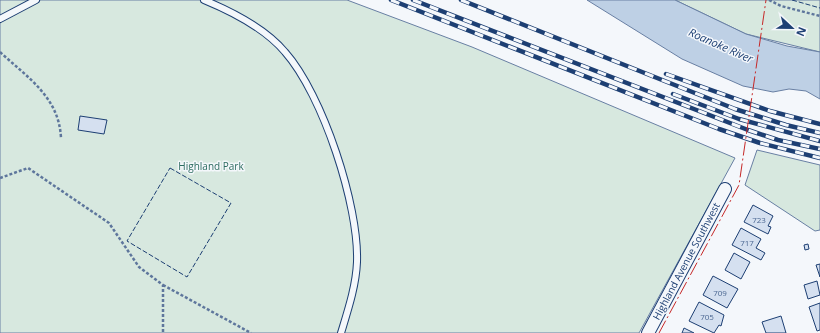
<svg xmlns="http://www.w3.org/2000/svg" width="820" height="333" viewBox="0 0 820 333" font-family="'Open Sans',sans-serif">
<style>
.green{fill:#d7e8df;stroke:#687fa3}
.water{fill:#bed0e5;stroke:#687fa3}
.building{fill:#d5e0f0;stroke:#1d3f73}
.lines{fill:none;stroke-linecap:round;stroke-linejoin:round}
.lane-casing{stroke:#1d3f73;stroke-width:8}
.street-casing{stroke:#1d3f73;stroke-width:14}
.path{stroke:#5e769c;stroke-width:2.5;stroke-dasharray:3 2;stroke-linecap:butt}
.lane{stroke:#f4f7fb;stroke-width:6}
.street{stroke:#f4f7fb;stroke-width:12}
.rail-casing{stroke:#1d3f73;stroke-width:4.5}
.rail{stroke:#f4f7fb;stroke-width:3;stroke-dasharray:9;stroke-linecap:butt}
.fence{stroke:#1d3f73;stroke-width:1;stroke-dasharray:5 2;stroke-linecap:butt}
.power{stroke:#c62828;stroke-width:1;stroke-dasharray:14 3 2 3;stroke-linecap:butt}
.labels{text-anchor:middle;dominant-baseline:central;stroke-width:3;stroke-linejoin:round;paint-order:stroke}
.number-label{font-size:8px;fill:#4b6792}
.park-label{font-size:10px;fill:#2c6c60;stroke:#f4f7fb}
.street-label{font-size:10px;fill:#1d3f73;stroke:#f4f7fb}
.water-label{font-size:11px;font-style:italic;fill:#1d3f73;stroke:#f4f7fb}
</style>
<rect width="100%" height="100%" fill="#f4f7fb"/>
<g class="green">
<path d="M0 0H347L472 47 735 158 639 333H0Z"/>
<path d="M675 0H820V52L746 34Z"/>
<path d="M757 150 820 165V230L815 231 745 185Z"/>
</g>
<path class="water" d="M587 0H675L746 34 787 46 820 52V99L806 91 789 89 773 92 743 86 682 59Z"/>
<g class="building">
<path d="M80 116 107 120 104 134 78 130Z"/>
<path d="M753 205 773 216 768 226 771 227 768 234 744 222Z"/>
<path d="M741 228 761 239 756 248 765 253 761 260 732 245Z"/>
<path d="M808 244 809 249 805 250 804 245Z"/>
<path d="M734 253 750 262 741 279 725 270Z"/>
<path d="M820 264V277L816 265Z"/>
<path d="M713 276 738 289 727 308 703 295Z"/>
<path d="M817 281 820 295 808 299 804 285Z"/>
<path d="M699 302 724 315 721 326 719 325 714 333 689 321Z"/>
<path d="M820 303V330L817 331 809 307Z"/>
<path d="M781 316 786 333H766L762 322Z"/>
<path d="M684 328 694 333H682Z"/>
</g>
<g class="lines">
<defs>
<g id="lane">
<path d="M204 0C233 12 265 28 285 52 323 95 359 206 357 262 356 286 348 310 341 333"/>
<path d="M0 19 36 0"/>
</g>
<path id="street" d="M648 333 725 189"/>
</defs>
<use href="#lane" class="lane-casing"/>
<use href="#street" class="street-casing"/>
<g class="path">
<path d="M769 0 781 6 820 16"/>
<path d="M0 52C28 78 59 97 61 138"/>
<path d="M0 178 28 168 109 223 139 267 163 285V333"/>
<path d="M163 285 251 333"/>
</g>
<use href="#lane" class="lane"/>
<use href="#street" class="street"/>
<defs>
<g id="rail">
<path d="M391 0 719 129 760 143 820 158"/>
<path d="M413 0 748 130 778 140 820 149"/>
<path d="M461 0 735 109 786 125 820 133"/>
<path d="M666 74 770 111 820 124"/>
<path d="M673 94 739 119 820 141"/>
</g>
</defs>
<use href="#rail" class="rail-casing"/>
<use href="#rail" class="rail"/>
<g class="fence">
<path d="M792 0 820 8"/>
<path d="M170 168 231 203 187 277 127 241Z"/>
</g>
<path class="power" d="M659 333 739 185 766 0"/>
</g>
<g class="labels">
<g class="number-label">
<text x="759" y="219">723</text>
<text x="747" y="242">717</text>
<text x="720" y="292">709</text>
<text x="707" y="316">705</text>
</g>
<g class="park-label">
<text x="211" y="166">Highland Park</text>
</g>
<g class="street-label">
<text transform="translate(686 261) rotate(-62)">Highland Avenue Southwest</text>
</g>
<g class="water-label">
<text transform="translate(721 45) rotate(24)">Roanoke River</text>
</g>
</g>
<g transform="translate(792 28) rotate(112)" stroke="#f4f7fb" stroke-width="3" paint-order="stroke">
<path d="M0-3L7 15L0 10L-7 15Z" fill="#1d3f73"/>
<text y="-6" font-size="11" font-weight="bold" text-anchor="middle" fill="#1d3f73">N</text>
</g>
</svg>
